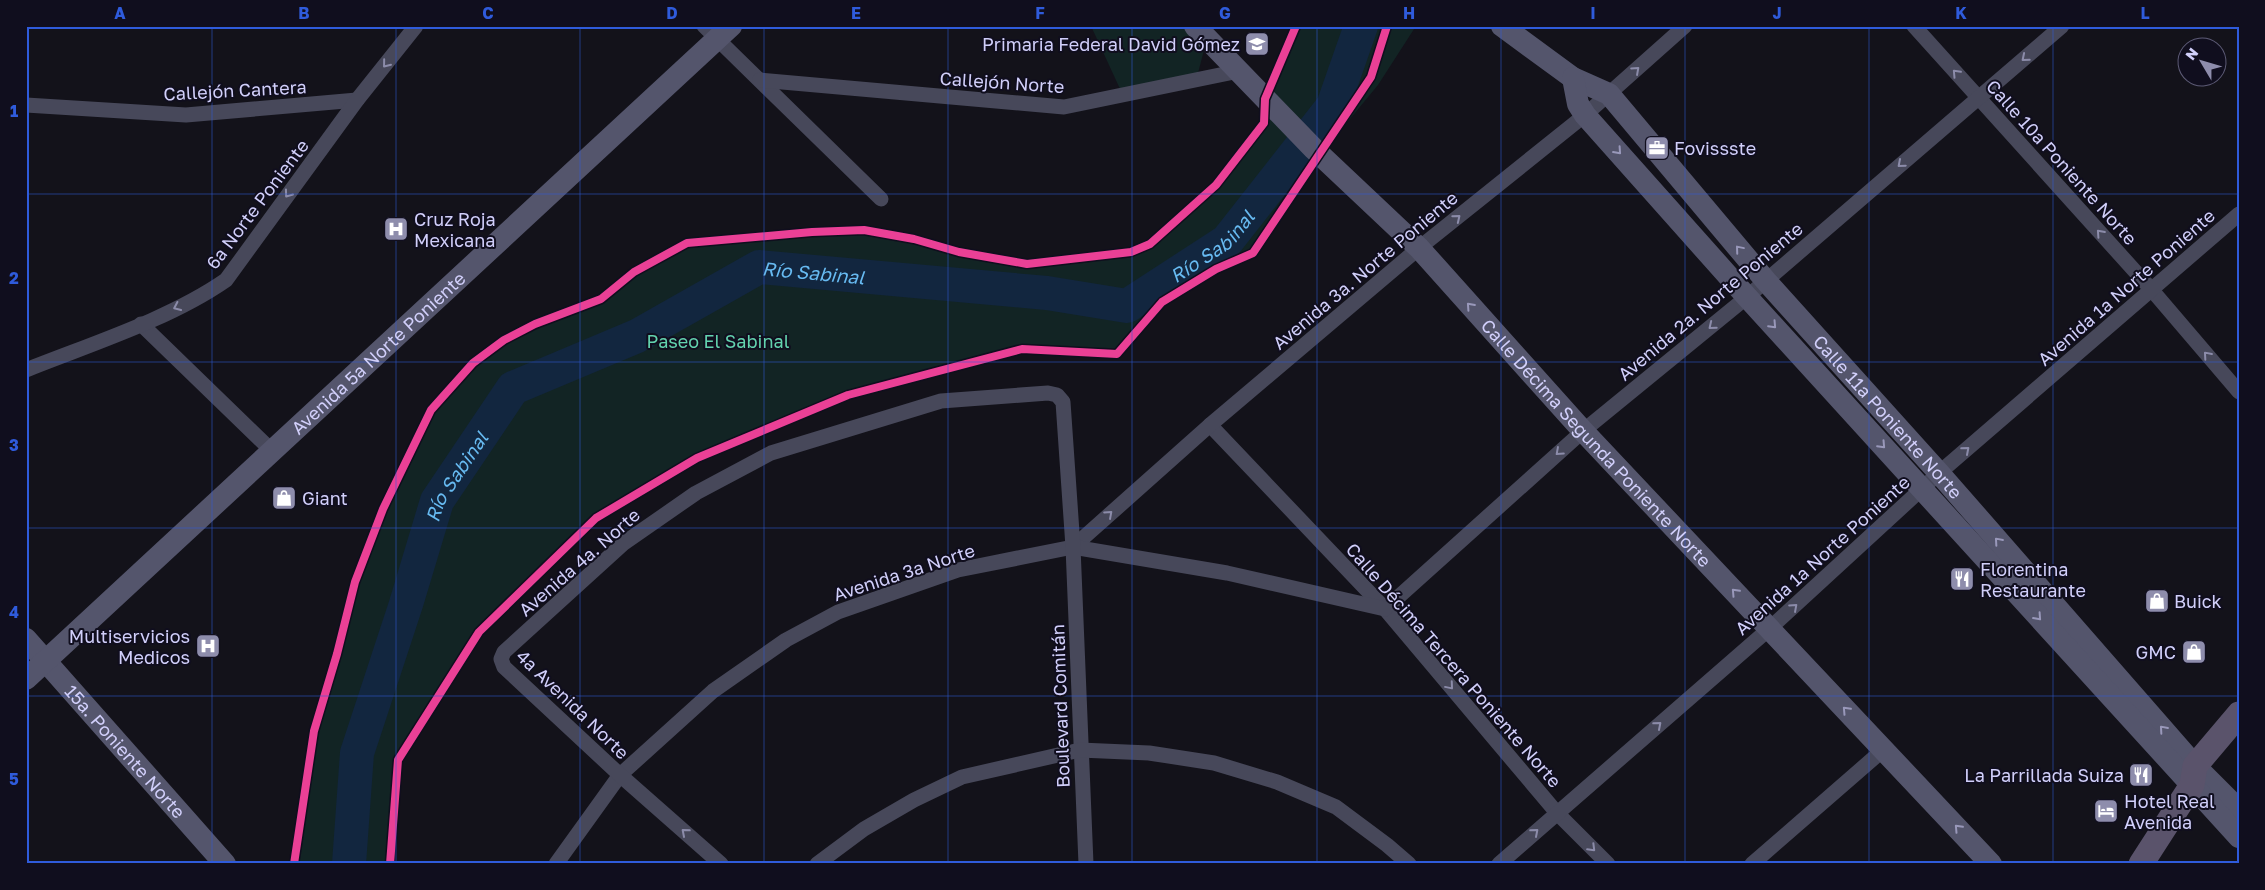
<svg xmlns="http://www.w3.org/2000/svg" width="2265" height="890" viewBox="0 0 2265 890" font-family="'Golos Text',sans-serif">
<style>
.green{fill:#122424}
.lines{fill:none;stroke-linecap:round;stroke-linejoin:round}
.river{stroke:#12263f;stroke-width:34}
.street{stroke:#47485a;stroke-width:15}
.secondary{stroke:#54556c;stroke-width:22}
.primary{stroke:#5a536b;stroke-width:25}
.cycleway-casing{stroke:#100e1e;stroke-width:11}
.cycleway{stroke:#ea4096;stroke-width:8}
.oneway{stroke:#8c8caa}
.oneway2{stroke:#9998ba}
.grid{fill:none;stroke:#2f5bdb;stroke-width:1;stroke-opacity:0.55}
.labels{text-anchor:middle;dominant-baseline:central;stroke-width:4;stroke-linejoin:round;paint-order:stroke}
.poi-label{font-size:18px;fill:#d1cffa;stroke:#100e1e;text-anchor:start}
.street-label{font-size:18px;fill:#d1cffa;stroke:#100e1e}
.park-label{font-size:18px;fill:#63d3af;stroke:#100e1e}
.water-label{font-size:19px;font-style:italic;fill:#67baf1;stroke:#100e1e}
.neatline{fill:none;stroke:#2f5bdb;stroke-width:2}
.grid-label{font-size:16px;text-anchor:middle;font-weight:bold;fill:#2f5bdb}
</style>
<rect width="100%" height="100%" fill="#13121a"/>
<g class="green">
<path d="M1091 26H1188L1204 50 1198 73 1121 91Z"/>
<path d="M1296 26H1416L1378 85 1320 155 1253 253 1216 269 1162 302 1117 354 1022 349 848 395 697 458 596 518 479 632 398 760 390 864H293L314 731 355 582 383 509 431 410 473 363 504 340 535 324 601 299 634 272 687 243 812 232 864 230 1019 263 1120 253 1150 244 1216 185 1264 123 1265 99Z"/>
</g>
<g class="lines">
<path class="river" id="s1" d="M349 864 357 753 406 604 437 501 513 388 637 336 759 267 1047 293 1127 306 1227 241 1333 106 1361 26"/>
<g class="street">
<path d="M704 26 881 199"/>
<path d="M1914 26 2151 289 2239 392"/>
<path d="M760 80 1064 107 1239 71"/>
<path d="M26 105 186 115 357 100"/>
<path d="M141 324 272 451"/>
<path d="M26 370C91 344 170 319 226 280L357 100 416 26"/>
<path d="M1210 425 1385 609 1557 813 1608 864"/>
<path d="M1073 547 1210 425 1419 248 1585 115 1685 26"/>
<path d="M1385 609 1583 431 1747 297 2062 26"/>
<path d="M556 864 620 775 713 691 786 640 838 612 958 570 1073 547 1227 573 1385 609"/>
<path d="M721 864 620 775 504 667 501 659 504 652 624 543 696 493 771 453 941 401 1048 393 1057 395 1063 402 1073 547 1086 864"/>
<path d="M817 864 864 829 914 800 962 777 1080 750 1149 753 1214 763 1277 782 1336 807 1387 845 1409 864"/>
<path d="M1499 864 1769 629 1939 473 2239 214"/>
<path d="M1752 864 1883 750"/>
</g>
<g class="secondary">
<path id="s2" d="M1195 26 1314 149 1419 248 1583 431 1991 864"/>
<path id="s3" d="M1502 26 1573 78 1609 94 1766 281 1939 473 2195 766 2239 810"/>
<path d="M1573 78 1578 104 1585 115 1747 297 2239 837"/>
<path id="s4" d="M26 639 225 864"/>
<path id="s5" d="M26 679 731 26"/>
</g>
<path class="primary" d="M2141 864 2192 785 2195 766 2239 714"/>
<defs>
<g id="cycleway">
<path d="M294 864 314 731 337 654 355 582 383 509 431 410 473 363 504 340 535 324 601 299 634 272 687 243 812 232 864 230 914 239 959 252 1027 264 1131 252 1150 244 1216 185 1264 123 1265 99 1296 26"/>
<path d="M390 864 398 760 479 632 596 518 697 458 848 395 1022 349 1117 354 1162 302 1216 269 1253 253 1371 77 1387 26"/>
</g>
</defs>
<use href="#cycleway" class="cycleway-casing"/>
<use href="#cycleway" class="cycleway"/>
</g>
<defs><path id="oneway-chevron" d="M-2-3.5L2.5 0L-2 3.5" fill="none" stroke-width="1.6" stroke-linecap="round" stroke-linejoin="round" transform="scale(1.25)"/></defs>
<g class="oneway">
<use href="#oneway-chevron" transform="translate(2025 58) rotate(140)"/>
<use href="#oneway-chevron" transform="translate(386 64) rotate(129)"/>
<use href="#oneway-chevron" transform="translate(1636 70) rotate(-42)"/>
<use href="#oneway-chevron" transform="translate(1956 73) rotate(-133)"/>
<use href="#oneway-chevron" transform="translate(1901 164) rotate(139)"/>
<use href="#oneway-chevron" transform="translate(288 194) rotate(126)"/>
<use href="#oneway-chevron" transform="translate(1457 218) rotate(-39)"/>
<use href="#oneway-chevron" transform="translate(2100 233) rotate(-132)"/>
<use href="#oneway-chevron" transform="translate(177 307) rotate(155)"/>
<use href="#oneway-chevron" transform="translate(1712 326) rotate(141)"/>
<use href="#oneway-chevron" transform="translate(2207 355) rotate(-131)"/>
<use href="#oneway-chevron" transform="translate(1966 450) rotate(-41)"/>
<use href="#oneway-chevron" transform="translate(1559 452) rotate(138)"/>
<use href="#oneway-chevron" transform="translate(1109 514) rotate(-42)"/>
<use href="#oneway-chevron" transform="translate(1794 607) rotate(-42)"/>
<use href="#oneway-chevron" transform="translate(1450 686) rotate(50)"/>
<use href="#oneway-chevron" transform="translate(1658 725) rotate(-41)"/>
<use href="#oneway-chevron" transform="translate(685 832) rotate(-139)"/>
<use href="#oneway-chevron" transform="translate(1535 832) rotate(-41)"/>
<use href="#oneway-chevron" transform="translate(1592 848) rotate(45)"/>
</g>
<g class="oneway2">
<use href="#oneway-chevron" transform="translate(1618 151) rotate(48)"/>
<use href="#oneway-chevron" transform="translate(1739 249) rotate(-130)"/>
<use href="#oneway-chevron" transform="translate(1470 306) rotate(-132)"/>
<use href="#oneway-chevron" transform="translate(1773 325) rotate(47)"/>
<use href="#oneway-chevron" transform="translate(1882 445) rotate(47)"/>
<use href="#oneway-chevron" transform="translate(1998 541) rotate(-131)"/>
<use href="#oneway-chevron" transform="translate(1735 592) rotate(-133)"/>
<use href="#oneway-chevron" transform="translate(2038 617) rotate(48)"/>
<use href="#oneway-chevron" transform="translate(1846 710) rotate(-133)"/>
<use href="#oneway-chevron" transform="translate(2163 729) rotate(-131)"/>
<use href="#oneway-chevron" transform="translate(1958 828) rotate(-133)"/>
</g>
<path class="grid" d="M212 26V864M396 26V864M580 26V864M764 26V864M948 26V864M1132 26V864M1317 26V864M1501 26V864M1685 26V864M1869 26V864M2053 26V864M26 194H2239M26 362H2239M26 528H2239M26 696H2239"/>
<defs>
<symbol id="school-square" viewBox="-11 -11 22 22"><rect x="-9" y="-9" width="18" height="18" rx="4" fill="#8e8dac" stroke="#100e1e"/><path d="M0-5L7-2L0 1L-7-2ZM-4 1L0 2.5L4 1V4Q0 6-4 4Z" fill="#fff"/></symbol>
<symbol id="office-square" viewBox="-11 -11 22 22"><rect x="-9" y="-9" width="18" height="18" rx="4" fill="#8e8dac" stroke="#100e1e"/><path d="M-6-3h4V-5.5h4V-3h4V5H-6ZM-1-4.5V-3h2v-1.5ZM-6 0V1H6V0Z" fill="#fff"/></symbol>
<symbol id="hospital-square" viewBox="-11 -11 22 22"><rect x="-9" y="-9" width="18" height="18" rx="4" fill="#8e8dac" stroke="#100e1e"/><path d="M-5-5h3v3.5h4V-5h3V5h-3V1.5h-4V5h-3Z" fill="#fff"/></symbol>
<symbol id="shop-square" viewBox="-11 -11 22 22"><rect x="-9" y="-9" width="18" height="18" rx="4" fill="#8e8dac" stroke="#100e1e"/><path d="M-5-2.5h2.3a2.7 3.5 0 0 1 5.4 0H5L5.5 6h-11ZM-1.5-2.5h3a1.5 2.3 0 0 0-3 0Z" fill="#fff"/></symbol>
<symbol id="restaurant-square" viewBox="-11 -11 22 22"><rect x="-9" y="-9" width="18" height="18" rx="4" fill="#8e8dac" stroke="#100e1e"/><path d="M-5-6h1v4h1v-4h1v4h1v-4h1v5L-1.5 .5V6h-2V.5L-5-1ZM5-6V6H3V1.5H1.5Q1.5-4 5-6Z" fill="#fff"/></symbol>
<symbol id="hotel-square" viewBox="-11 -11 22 22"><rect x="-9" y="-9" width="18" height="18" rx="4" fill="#8e8dac" stroke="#100e1e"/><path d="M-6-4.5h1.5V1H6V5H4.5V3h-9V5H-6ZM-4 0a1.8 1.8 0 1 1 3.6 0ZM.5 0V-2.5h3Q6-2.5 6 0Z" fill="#fff"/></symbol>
</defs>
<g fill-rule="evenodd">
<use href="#school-square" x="1243" y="30" width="28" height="28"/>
<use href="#office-square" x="1643" y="134" width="28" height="28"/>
<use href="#hospital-square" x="382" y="215" width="28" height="28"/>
<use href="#shop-square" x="270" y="484" width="28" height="28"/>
<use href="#restaurant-square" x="1948" y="565" width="28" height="28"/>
<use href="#shop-square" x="2143" y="587" width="28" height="28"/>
<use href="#hospital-square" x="194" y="632" width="28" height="28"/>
<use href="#shop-square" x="2180" y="638" width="28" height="28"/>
<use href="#restaurant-square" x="2127" y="761" width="28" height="28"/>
<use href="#hotel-square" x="2092" y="797" width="28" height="28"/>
</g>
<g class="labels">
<g class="poi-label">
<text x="1240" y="44" text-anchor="end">Primaria Federal David Gómez</text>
<text x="1674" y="148">Fovissste</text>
<text x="414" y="219">Cruz Roja<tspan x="414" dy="21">Mexicana</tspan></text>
<text x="302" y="498">Giant</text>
<text x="1980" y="569">Florentina<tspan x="1980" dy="21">Restaurante</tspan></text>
<text x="2174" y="601">Buick</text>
<text x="190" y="636" text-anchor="end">Multiservicios<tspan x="190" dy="21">Medicos</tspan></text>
<text x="2176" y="652" text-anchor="end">GMC</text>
<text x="2124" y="775" text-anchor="end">La Parrillada Suiza</text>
<text x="2124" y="801">Hotel Real<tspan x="2124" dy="21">Avenida</tspan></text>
</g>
<g class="street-label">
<text transform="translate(1002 82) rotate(4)">Callejón Norte</text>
<text transform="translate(235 90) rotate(-3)">Callejón Cantera</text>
<text transform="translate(2062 162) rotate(48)">Calle 10a Poniente Norte</text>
<text transform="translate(257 204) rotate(-53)">6a Norte Poniente</text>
<text transform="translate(1365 270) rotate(-40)">Avenida 3a. Norte Poniente</text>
<text transform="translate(2126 287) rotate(-41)">Avenida 1a Norte Poniente</text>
<text transform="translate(1710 301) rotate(-40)">Avenida 2a. Norte Poniente</text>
<text stroke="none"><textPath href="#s5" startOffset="480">Avenida 5a Norte Poniente</textPath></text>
<text stroke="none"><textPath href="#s3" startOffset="554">Calle 11a Poniente Norte</textPath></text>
<text stroke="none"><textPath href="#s2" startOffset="579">Calle Décima Segunda Poniente Norte</textPath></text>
<text transform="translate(1822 555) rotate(-42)">Avenida 1a Norte Poniente</text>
<text transform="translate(579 562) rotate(-41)">Avenida 4a. Norte</text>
<text transform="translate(904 572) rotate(-18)">Avenida 3a Norte</text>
<text transform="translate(1454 665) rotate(49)">Calle Décima Tercera Poniente Norte</text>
<text transform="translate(573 704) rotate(44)">4a Avenida Norte</text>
<text transform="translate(1060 706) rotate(-92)">Boulevard Comitán</text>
<text stroke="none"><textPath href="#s4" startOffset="150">15a. Poniente Norte</textPath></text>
</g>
<g class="park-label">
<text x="718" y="341">Paseo El Sabinal</text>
</g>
<g class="water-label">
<text stroke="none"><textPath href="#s1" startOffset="1261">Río Sabinal</textPath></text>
<text stroke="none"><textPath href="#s1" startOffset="841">Río Sabinal</textPath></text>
<text stroke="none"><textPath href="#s1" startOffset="406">Río Sabinal</textPath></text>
</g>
</g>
<rect width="2265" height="890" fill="none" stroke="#100e1e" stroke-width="55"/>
<g transform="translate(2202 62) rotate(308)"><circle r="24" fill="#100e1e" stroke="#5d5b76"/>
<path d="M0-4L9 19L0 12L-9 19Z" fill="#8e8dac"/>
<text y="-8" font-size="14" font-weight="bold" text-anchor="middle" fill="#d1cffa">N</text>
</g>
<rect x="28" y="28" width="2210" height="834" class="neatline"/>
<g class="grid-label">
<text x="120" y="19">A</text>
<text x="304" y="19">B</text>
<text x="488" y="19">C</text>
<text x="672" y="19">D</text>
<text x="856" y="19">E</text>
<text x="1040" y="19">F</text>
<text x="1225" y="19">G</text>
<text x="1409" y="19">H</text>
<text x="1593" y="19">I</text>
<text x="1777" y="19">J</text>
<text x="1961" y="19">K</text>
<text x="2145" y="19">L</text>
<text x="14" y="117">1</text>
<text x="14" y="284">2</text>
<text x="14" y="451">3</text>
<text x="14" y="618">4</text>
<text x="14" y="785">5</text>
</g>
</svg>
